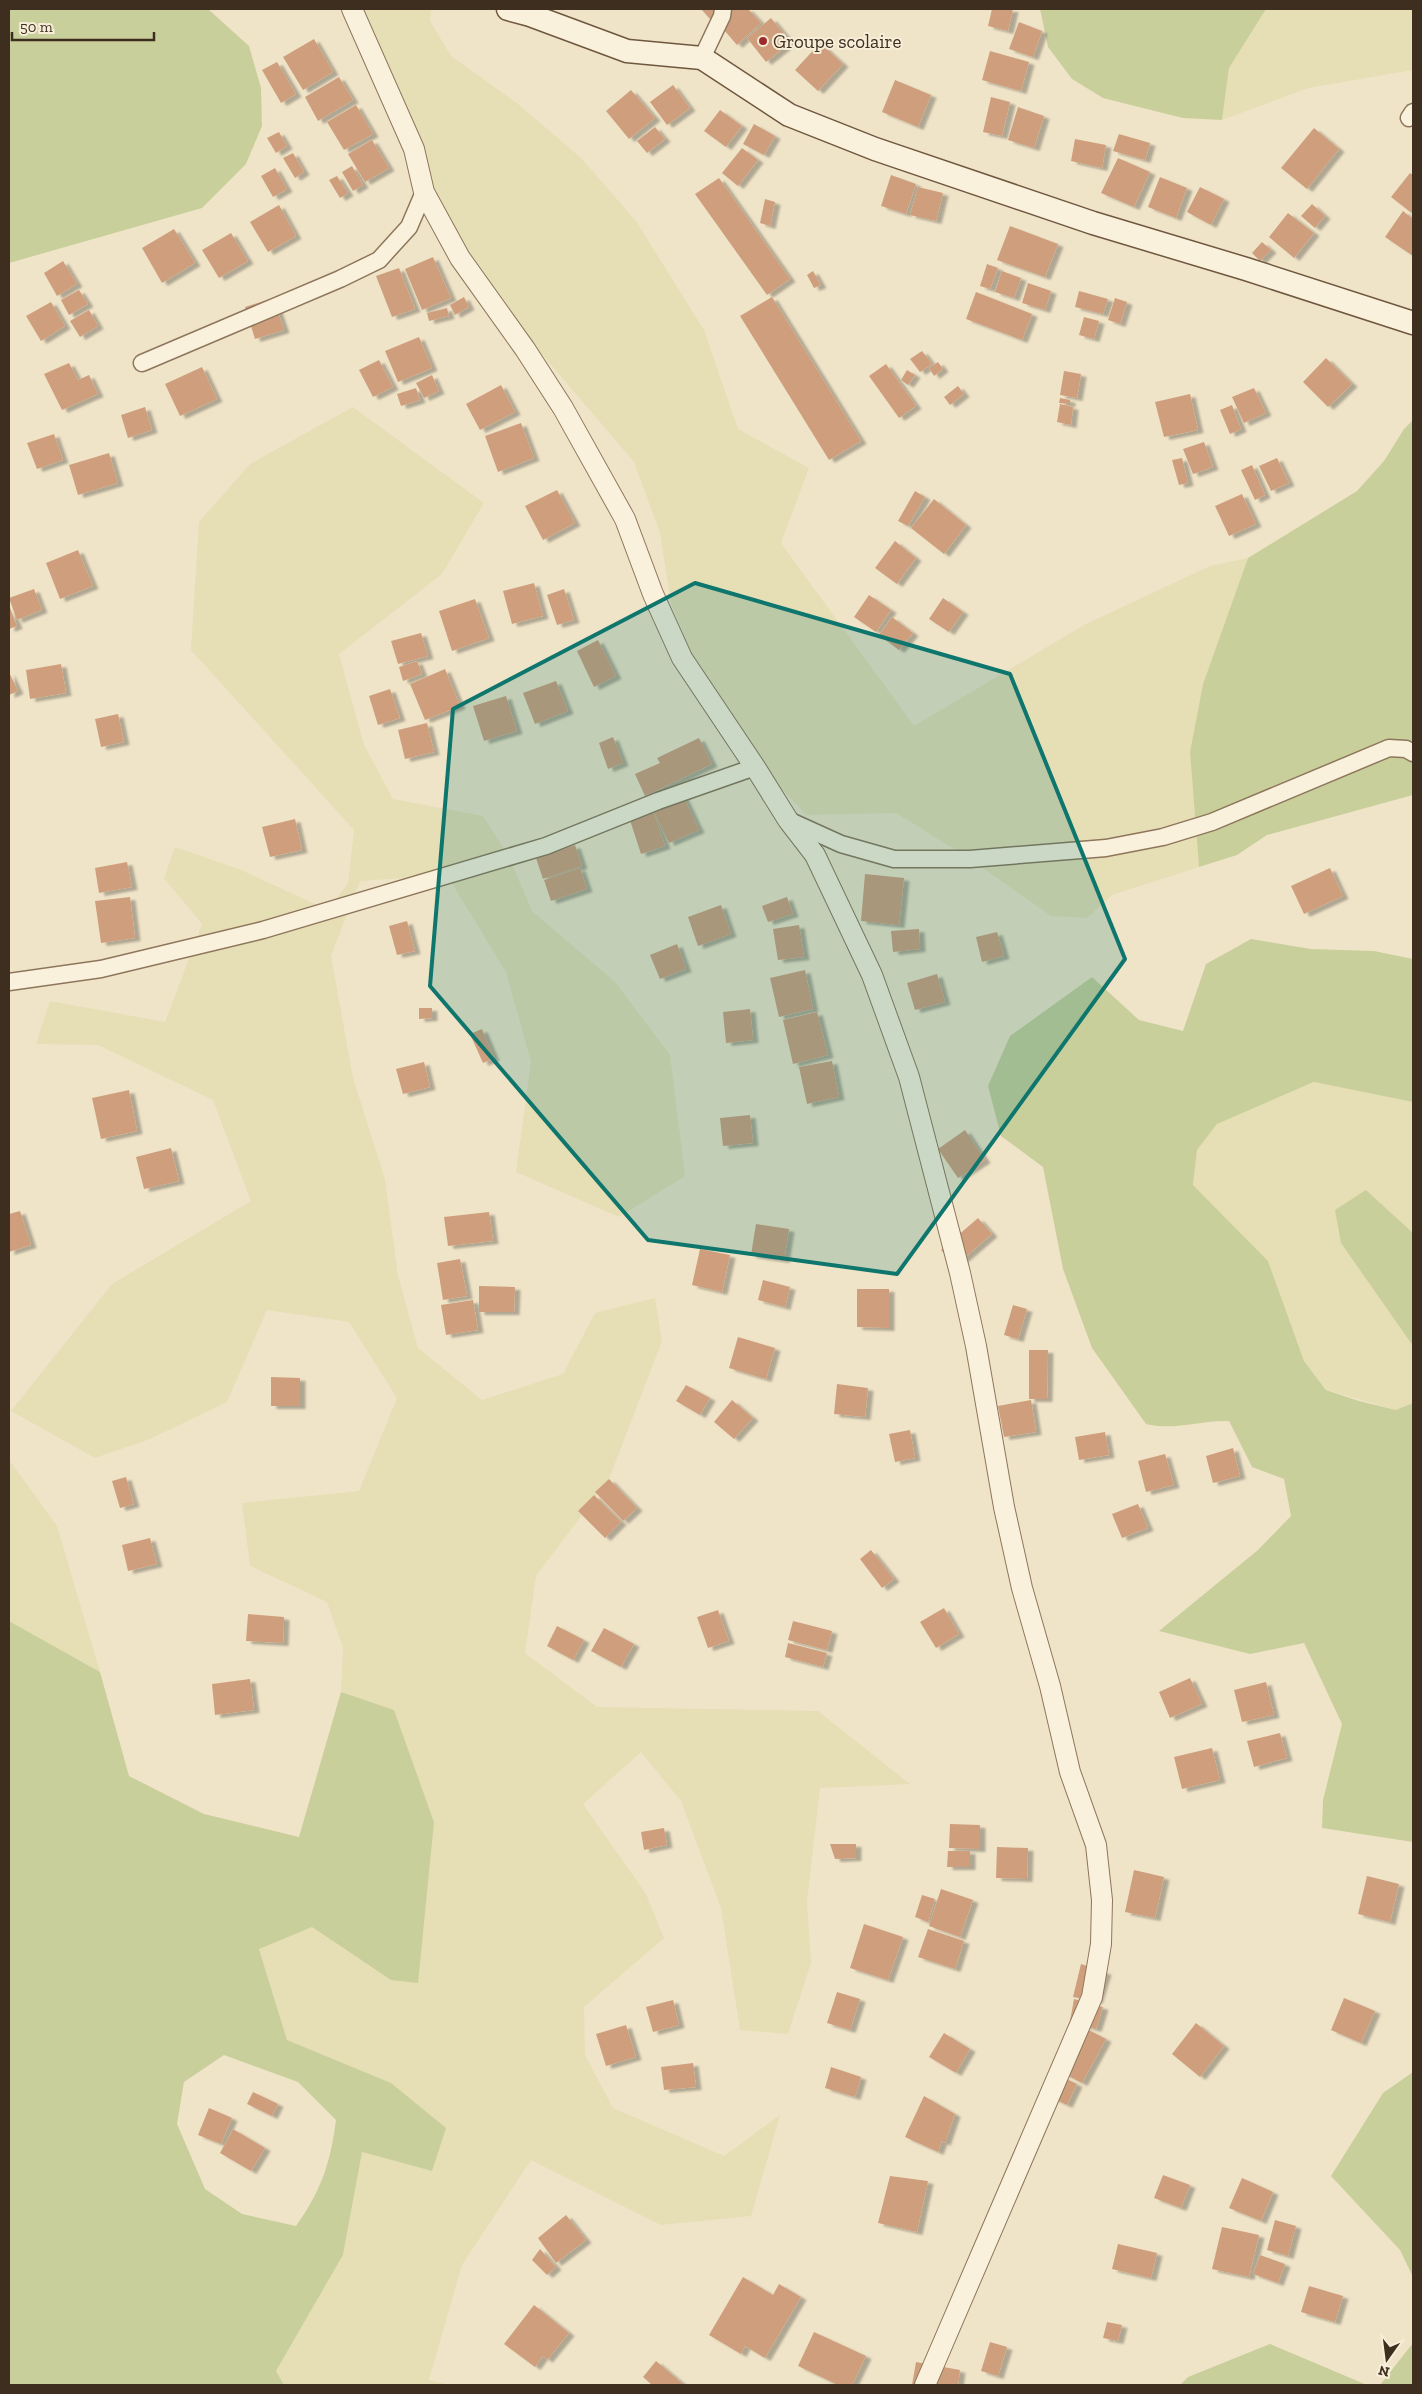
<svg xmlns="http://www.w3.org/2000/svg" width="1422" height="2394" viewBox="0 0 1422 2394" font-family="'Zilla Slab',serif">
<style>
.farmland{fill:#e6deb5}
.green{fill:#c9cf9b;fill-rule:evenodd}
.building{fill:#cf9f7d;filter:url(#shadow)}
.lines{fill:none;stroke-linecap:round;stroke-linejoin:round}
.minor-casing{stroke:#8d765c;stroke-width:19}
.tertiary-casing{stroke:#8d765c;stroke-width:22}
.secondary-casing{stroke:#6f573f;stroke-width:25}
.minor{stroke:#faf1dc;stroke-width:16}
.tertiary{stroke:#faf1dc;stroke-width:20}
.secondary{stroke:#faf1dc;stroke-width:22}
.marked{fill:#0f766e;fill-opacity:0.2;stroke:#0f766e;stroke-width:4;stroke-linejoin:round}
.poi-dot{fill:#9e2a2b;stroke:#f7eed8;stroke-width:2}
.labels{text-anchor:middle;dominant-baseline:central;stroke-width:4;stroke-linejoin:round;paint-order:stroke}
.poi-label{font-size:19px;fill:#3d2e20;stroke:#f7eed8;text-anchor:start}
</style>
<defs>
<filter id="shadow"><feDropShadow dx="5.5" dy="3" stdDeviation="1" flood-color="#0004"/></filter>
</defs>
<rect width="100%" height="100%" fill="#f0e4c8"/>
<g class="farmland">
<path d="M356 9H431L430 21 451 56 518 104 581 158 636 221 704 330 738 429 809 468 781 543 914 726 1084 625 1210 566 1248 558 1203 684 1190 752 1199 867 1112 895 1087 918 1051 916 970 859 896 813 807 815 769 776 741 727 698 670 671 603 660 533 634 462 446 242Z"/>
<path d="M1266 9H1413V70L1308 88 1222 120 1229 68Z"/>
<path d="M353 407 484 503 442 574 339 654 364 745 393 799 483 816 509 857 532 911 615 982 670 1055 685 1176 619 1217 516 1172 531 1062 506 972 447 875 360 881 331 956 353 1078 385 1179 398 1276 418 1348 482 1400 563 1374 595 1313 655 1298 662 1341 609 1479 536 1576 525 1653 597 1707 818 1711 910 1784 820 1788 807 1902 811 1963 788 2034 740 2030 721 1908 681 1801 641 1752 583 1804 646 1894 664 1938 584 2007 585 2055 613 2108 724 2156 780 2115 751 2216 661 2225 531 2160 462 2265 429 2380 449 2385H284L276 2371 343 2255 362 2152 432 2171 391 2083 287 2040 259 1948 312 1927 391 1980 434 1822 394 1711 341 1692 343 1648 327 1602 250 1566 242 1503 359 1491 397 1398 349 1322 267 1310 227 1402 150 1439 95 1458 11 1411 112 1284 251 1201 213 1100 98 1045 36 1044 50 1001 165 1022 202 924 164 878 175 847 239 869 328 910 348 883 354 830 191 650 199 522 250 464Z"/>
<path d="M1315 1082 1413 1102V1233L1366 1190 1341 1243 1413 1346V1403L1396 1410 1327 1390 1304 1361 1268 1261 1193 1185 1197 1150 1217 1124Z"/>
<path d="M9 1460 57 1526 100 1672 9 1621Z"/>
</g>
<g class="green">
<path d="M9 9H208L249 46 261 88 262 126 246 164 202 208 9 263Z"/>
<path d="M1040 9H1266L1229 68 1222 120 1183 118 1103 98 1072 79 1048 47Z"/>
<path d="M1413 420V795L1267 835 1237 855 1199 867 1190 752 1203 684 1248 558 1357 491 1384 461 1404 429Z"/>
<path d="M1251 939 1311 949 1374 951 1413 959V1102L1314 1082 1217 1124 1197 1150 1193 1185 1268 1261 1304 1361 1326 1390 1359 1401 1396 1410 1413 1403V1842L1322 1828 1323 1800 1342 1724 1304 1643 1250 1654 1159 1631 1258 1550 1291 1516 1284 1479 1252 1467 1229 1421C1201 1420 1173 1431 1146 1424L1092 1348 1063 1269 1043 1167 1001 1136 988 1086 1010 1036 1092 977 1139 1020 1183 1031 1206 964Z"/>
<path d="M1366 1190 1413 1233V1346L1341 1243 1335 1210Z"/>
<path d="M9 1621 100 1672 129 1776 204 1814 299 1837 341 1692 394 1710 434 1822 418 1983 391 1980 312 1927 259 1949 287 2040 391 2083 446 2128 432 2171 362 2152 343 2255 276 2371 284 2385H9ZM224 2055 298 2082 336 2120C330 2164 322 2189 296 2226L242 2214 205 2189 177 2124 184 2082Z"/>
<path d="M1413 2072V2277L1400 2250 1331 2176 1383 2093Z"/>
<path d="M1413 2343V2385H1380Z"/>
<path d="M1270 2344 1367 2385H1180L1188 2377Z"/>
</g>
<g class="building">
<path d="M701 9H721L710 19Z"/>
<path d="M731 9H748L761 23 737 45 717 22Z"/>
<path d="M992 9H1013L1008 31 988 26Z"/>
<path d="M771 18 791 42 766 62 747 38Z"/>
<path d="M1019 22 1042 31 1033 57 1009 49Z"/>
<path d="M314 39 333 72 303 90 283 57Z"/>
<path d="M820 43 843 64 818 91 795 70Z"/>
<path d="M990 51 1029 62 1021 91 982 80Z"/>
<path d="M277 62 296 94 281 103 262 70Z"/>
<path d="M339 77 353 100 318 121 305 97Z"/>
<path d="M895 80 931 95 918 127 882 112Z"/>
<path d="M673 85 690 108 667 125 650 102Z"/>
<path d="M631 90 655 118 629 139 606 111Z"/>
<path d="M991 97 1010 102 1002 136 983 132Z"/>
<path d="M356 105 373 134 344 150 327 122Z"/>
<path d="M1018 107 1044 116 1034 148 1008 140Z"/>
<path d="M720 110 742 126 726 147 704 131Z"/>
<path d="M754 124 775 136 764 155 743 144Z"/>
<path d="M655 127 665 139 647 153 637 141Z"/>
<path d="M1314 128 1339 149 1307 189 1281 168Z"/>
<path d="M279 132 287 146 276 153 267 138Z"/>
<path d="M1119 134 1150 143 1145 160 1113 151Z"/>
<path d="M1075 139 1106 145 1102 168 1071 161Z"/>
<path d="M372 140 389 168 365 182 348 154Z"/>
<path d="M742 148 758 160 738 186 722 173Z"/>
<path d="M293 153 304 172 295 178 283 158Z"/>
<path d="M1118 158 1150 172 1134 207 1101 193Z"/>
<path d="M352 166 363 185 353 191 342 172Z"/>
<path d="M275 168 287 189 273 197 261 176Z"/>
<path d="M1410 173 1413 175V214L1391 197Z"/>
<path d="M891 175 916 184 906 214 881 206Z"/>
<path d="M337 176 348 193 340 198 329 180Z"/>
<path d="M1160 177 1187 188 1176 218 1148 207Z"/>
<path d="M719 178 790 279 767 295 695 194Z"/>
<path d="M918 187 943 193 936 221 910 215Z"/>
<path d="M1200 187 1224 199 1211 225 1187 212Z"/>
<path d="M765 199 775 202 770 226 760 223Z"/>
<path d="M1312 204 1325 216 1315 228 1301 216Z"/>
<path d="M279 205 296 236 268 252 250 222Z"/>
<path d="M1403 211 1413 219V256L1385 237Z"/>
<path d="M1288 213 1314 233 1294 258 1269 237Z"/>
<path d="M1010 226 1058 244 1045 277 997 260Z"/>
<path d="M174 229 195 263 162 283 142 248Z"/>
<path d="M231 233 248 261 219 278 202 250Z"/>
<path d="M1262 242 1271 250 1260 261 1252 253Z"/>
<path d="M433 257 451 298 422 310 405 269Z"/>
<path d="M63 261 77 284 57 296 44 273Z"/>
<path d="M987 264 998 268 990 289 980 286Z"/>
<path d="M399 268 415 309 392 317 376 276Z"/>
<path d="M813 271 821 285 814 288 807 275Z"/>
<path d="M1002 271 1021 278 1014 298 995 292Z"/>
<path d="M1028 283 1051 291 1045 310 1022 303Z"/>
<path d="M79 290 88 304 69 315 61 300Z"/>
<path d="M1079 291 1108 299 1103 314 1075 307Z"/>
<path d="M976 292 1032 314 1022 340 966 319Z"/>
<path d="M464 297 469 307 455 315 450 305Z"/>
<path d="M772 297 861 441 829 460 740 316Z"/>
<path d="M273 298 284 330 255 339 245 307Z"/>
<path d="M1115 298 1127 302 1120 324 1108 320Z"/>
<path d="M51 302 65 326 41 341 26 316Z"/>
<path d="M447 308 449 316 429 321 427 313Z"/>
<path d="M89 310 98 326 80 337 70 321Z"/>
<path d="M1084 317 1099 321 1094 339 1079 335Z"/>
<path d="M419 337 432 368 398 382 385 351Z"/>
<path d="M922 351 932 364 920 372 910 359Z"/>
<path d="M1326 358 1352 384 1328 407 1303 382Z"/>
<path d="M379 360 393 387 373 397 359 370Z"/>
<path d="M938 362 943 369 934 376 929 368Z"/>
<path d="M69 363 78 380 89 375 98 394 62 410 44 374Z"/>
<path d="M886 364 916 406 899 418 869 376Z"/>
<path d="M202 367 217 399 180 416 165 384Z"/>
<path d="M907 370 915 375 908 385 901 380Z"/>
<path d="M1064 371 1081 374 1077 398 1060 395Z"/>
<path d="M432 375 439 391 424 398 416 383Z"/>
<path d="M501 385 515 412 480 430 466 404Z"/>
<path d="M958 386 964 394 950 405 944 397Z"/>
<path d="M416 388 420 400 401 406 397 394Z"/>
<path d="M1254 388 1266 413 1244 423 1232 397Z"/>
<path d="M1190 394 1198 430 1164 437 1155 402Z"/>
<path d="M1060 398 1070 400V404L1059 403Z"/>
<path d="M1060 404 1073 407 1071 425 1057 422Z"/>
<path d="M1232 405 1241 429 1230 434 1220 410Z"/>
<path d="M145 407 152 430 128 438 121 415Z"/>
<path d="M521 423 534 458 498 472 485 436Z"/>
<path d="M54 434 63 460 37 469 27 443Z"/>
<path d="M1204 442 1213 467 1193 474 1183 449Z"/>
<path d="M109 453 118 483 78 495 69 465Z"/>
<path d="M1182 458 1188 483 1179 485 1172 460Z"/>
<path d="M1277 458 1289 483 1271 491 1259 466Z"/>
<path d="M1252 465 1265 495 1255 500 1241 470Z"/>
<path d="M557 490 575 523 543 540 525 506Z"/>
<path d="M915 491 925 497 908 526 898 521Z"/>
<path d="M1242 494 1256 524 1229 536 1215 506Z"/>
<path d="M934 499 966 525 944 554 911 528Z"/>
<path d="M895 541 916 558 897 584 875 568Z"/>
<path d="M78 550 93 586 60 599 46 563Z"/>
<path d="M534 583 543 616 512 624 503 591Z"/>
<path d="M34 589 42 610 17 620 9 598Z"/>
<path d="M564 589 574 620 557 625 547 595Z"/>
<path d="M869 595 891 610 876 632 854 617Z"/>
<path d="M943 598 963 612 949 632 929 619Z"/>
<path d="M475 599 489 638 452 651 439 611Z"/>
<path d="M9 605 17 626 9 629Z"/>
<path d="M892 617 913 633 899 650 879 635Z"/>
<path d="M421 633 428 656 398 664 391 641Z"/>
<path d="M598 640 616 676 594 687 577 651Z"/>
<path d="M417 661 422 674 403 681 399 667Z"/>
<path d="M61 664 66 693 30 699 26 670Z"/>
<path d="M445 669 460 706 425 720 410 684Z"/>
<path d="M9 672 18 691 9 695Z"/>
<path d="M556 681 568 711 535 724 523 693Z"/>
<path d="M390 689 400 718 378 725 369 696Z"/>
<path d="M506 696 517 731 484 741 473 706Z"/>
<path d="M118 714 124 742 101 747 95 719Z"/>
<path d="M427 723 434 752 405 759 398 730Z"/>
<path d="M613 737 623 763 608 769 599 743Z"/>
<path d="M699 738 712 764 645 796 635 774 660 763 657 758Z"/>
<path d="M683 796 699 830 669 843 653 810 665 846 641 854 629 817Z"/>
<path d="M295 819 302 850 270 857 262 827Z"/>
<path d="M575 845 582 866 543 879 536 858Z"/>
<path d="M127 862 132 887 99 893 95 868Z"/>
<path d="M580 868 587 889 551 901 544 880Z"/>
<path d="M1330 868 1343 896 1304 914 1291 886Z"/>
<path d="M865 874 904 878 899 925 861 921Z"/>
<path d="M130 897 135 938 101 943 95 901Z"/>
<path d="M787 897 793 914 768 922 762 906Z"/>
<path d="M721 905 731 934 698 946 688 917Z"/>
<path d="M407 921 415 951 397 955 389 926Z"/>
<path d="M799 925 804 957 778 960 773 929Z"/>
<path d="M919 929 920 949 893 952 891 931Z"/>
<path d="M997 932 1004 956 982 962 976 937Z"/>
<path d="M677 944 686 969 660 979 650 955Z"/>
<path d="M805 970 813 1009 779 1017 770 978Z"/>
<path d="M937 974 945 1002 915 1010 907 983Z"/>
<path d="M419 1008H432V1018L419 1019Z"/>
<path d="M750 1009 753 1040 726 1043 723 1012Z"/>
<path d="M817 1012 828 1055 793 1064 783 1020Z"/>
<path d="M482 1029 494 1058 483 1063 470 1034Z"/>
<path d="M832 1061 839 1097 807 1104 799 1067Z"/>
<path d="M424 1062 430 1087 403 1094 396 1069Z"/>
<path d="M129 1090 137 1131 101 1139 92 1098Z"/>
<path d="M750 1115 753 1143 723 1146 720 1118Z"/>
<path d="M965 1130 985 1160 958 1178 938 1149Z"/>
<path d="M171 1148 179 1181 144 1189 136 1157Z"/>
<path d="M20 1211 31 1245 9 1252V1214Z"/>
<path d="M489 1212 493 1241 448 1246 444 1217Z"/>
<path d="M978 1218 992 1234 955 1266 941 1250Z"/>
<path d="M756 1224 789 1229 784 1260 751 1255Z"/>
<path d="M700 1249 730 1255 722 1292 692 1285Z"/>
<path d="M460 1259 467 1296 443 1300 437 1263Z"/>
<path d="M763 1280 790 1287 785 1307 758 1300Z"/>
<path d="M479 1286 515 1287 514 1312H479Z"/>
<path d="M857 1289H889V1328L857 1327Z"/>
<path d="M473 1300 478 1330 446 1335 441 1305Z"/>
<path d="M1013 1305 1027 1309 1018 1339 1004 1335Z"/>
<path d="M738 1337 775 1348 766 1379 729 1368Z"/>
<path d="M1029 1350H1048L1047 1399H1029Z"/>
<path d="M271 1377 300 1378V1406H271Z"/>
<path d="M837 1384 868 1388 865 1417 834 1414Z"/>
<path d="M686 1385 710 1398 700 1415 676 1401Z"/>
<path d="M732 1400 753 1418 734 1439 714 1422Z"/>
<path d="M1031 1400 1036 1432 1004 1437 998 1406Z"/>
<path d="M910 1430 915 1458 895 1462 889 1434Z"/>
<path d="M1105 1432 1109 1455 1079 1460 1075 1437Z"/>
<path d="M1233 1448 1240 1476 1213 1483 1206 1456Z"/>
<path d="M1165 1454 1174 1485 1146 1492 1138 1461Z"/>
<path d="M126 1477 134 1504 120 1508 112 1481Z"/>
<path d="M609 1479 637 1508 623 1521 595 1492Z"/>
<path d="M594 1495 621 1522 605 1538 578 1511Z"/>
<path d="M1138 1504 1148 1528 1122 1538 1112 1514Z"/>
<path d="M150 1538 157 1564 128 1571 122 1545Z"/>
<path d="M871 1550 894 1579 882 1588 860 1559Z"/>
<path d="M944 1608 959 1634 936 1648 920 1622Z"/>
<path d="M718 1610 729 1641 708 1648 697 1617Z"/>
<path d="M248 1614 284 1617 283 1643 246 1641Z"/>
<path d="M793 1621 832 1631 827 1650 788 1640Z"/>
<path d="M557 1626 584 1640 573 1660 547 1646Z"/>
<path d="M604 1628 634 1644 621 1667 591 1651Z"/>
<path d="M788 1643 827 1653 823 1667 785 1657Z"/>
<path d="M1190 1678 1202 1704 1170 1718 1159 1692Z"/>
<path d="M250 1679 254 1710 215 1715 212 1684Z"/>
<path d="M1266 1682 1274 1715 1242 1722 1234 1690Z"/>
<path d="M1280 1733 1287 1758 1254 1767 1247 1741Z"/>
<path d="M1212 1748 1220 1780 1182 1789 1174 1757Z"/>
<path d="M950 1824 980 1825V1849L949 1848Z"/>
<path d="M664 1828 667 1845 644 1850 641 1832Z"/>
<path d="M830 1844H856V1858L835 1859Z"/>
<path d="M997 1847 1028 1848 1027 1879 996 1878Z"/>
<path d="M948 1851H970V1867H947Z"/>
<path d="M1134 1870 1164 1877 1155 1918 1125 1912Z"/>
<path d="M1367 1876 1399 1884 1390 1922 1358 1914Z"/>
<path d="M941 1889 973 1900 960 1937 929 1926Z"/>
<path d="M922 1895 935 1899 928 1922 915 1917Z"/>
<path d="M864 1924 903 1937 888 1980 850 1968Z"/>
<path d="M928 1929 964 1941 955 1969 918 1957Z"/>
<path d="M1081 1964 1106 1972 1097 2001 1073 1997Z"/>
<path d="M837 1992 860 1999 850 2030 827 2023Z"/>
<path d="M1344 1998 1375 2011 1361 2043 1331 2030Z"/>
<path d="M1074 1999 1103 2007 1096 2029 1070 2021Z"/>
<path d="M673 2000 679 2025 653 2032 646 2007Z"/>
<path d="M1196 2023 1224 2046 1200 2077 1172 2054Z"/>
<path d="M1077 2024 1106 2039 1082 2083 1055 2069Z"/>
<path d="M626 2025 636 2057 606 2066 596 2034Z"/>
<path d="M944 2033 970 2049 956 2073 929 2057Z"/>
<path d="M693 2063 696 2087 664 2090 661 2067Z"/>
<path d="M831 2067 861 2077 855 2097 825 2088Z"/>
<path d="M1060 2076 1077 2084 1067 2105 1050 2097Z"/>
<path d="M253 2092 278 2104 272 2116 247 2104Z"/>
<path d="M924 2096 955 2114 945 2143 942 2141 938 2152 905 2137Z"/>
<path d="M209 2108 232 2118 221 2144 198 2135Z"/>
<path d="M233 2129 265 2148 251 2171 220 2153Z"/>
<path d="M1163 2175 1190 2185 1181 2208 1154 2198Z"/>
<path d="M890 2176 928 2181 917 2232 878 2223Z"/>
<path d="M1242 2178 1273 2192 1261 2221 1229 2208Z"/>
<path d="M566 2215 586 2240 556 2263 538 2238Z"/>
<path d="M1275 2220 1296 2226 1288 2256 1267 2250Z"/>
<path d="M1222 2227 1259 2235 1249 2277 1212 2269Z"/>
<path d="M1118 2244 1157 2253 1151 2278 1112 2269Z"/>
<path d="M540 2249 556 2267 547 2275 532 2260Z"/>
<path d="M1260 2255 1285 2264 1278 2283 1253 2274Z"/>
<path d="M743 2277 773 2295 779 2284 801 2297 765 2358 745 2346 741 2354 709 2335Z"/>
<path d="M1309 2286 1343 2296 1335 2322 1301 2312Z"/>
<path d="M534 2305 569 2333 547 2360 543 2356 535 2367 504 2344Z"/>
<path d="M1107 2322 1122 2325 1118 2341 1103 2338Z"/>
<path d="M814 2332 866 2356 852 2385H838L798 2366Z"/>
<path d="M990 2342 1007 2347 998 2376 981 2371Z"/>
<path d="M656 2361 682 2383 680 2385H652L643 2377Z"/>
<path d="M916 2362 960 2370 958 2385H912Z"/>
</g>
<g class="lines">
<defs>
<g id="minor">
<path d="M702 58 722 16 723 9"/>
<path d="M1409 118 1413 112"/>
<path d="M142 363 340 279 379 260 409 227 424 192"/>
<path d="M788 820 841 844 894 859H970L1106 848 1163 837 1212 822 1389 748 1406 749 1413 753"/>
<path d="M9 982 101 969 263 930 546 846 658 801 755 767"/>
</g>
<path id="tertiary" d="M352 9 414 149 424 192 460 258 525 349 563 408 625 519 653 594 682 658 755 767 788 820 815 855 872 975 909 1077 960 1273 976 1346 1004 1507 1022 1588 1050 1686 1070 1772 1096 1845 1102 1900 1101 1944 1092 1997 925 2385"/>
<path id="secondary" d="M508 9 530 15 627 51 702 58 789 115 875 149 1093 223 1246 269 1413 323"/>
</defs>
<use href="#minor" class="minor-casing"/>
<use href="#tertiary" class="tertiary-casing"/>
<use href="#secondary" class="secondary-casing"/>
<use href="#minor" class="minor"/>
<use href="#tertiary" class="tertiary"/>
<use href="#secondary" class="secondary"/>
</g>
<path class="marked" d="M695 583 1010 674 1125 959 897 1274 648 1240 430 986 453 709Z"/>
<circle class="poi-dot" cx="763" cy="41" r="5"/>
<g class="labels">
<g class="poi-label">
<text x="773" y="41">Groupe scolaire</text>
</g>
</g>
<rect width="1422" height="2394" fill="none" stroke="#3d2e20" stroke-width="20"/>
<g transform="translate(1387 2359) rotate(194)" stroke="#f7eed8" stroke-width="4" paint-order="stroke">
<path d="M0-4L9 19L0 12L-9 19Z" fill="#3d2e20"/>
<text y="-8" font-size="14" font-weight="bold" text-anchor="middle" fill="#3d2e20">N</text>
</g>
<path d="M12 32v8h142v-8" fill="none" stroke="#3d2e20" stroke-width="2.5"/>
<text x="20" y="32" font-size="15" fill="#3d2e20" stroke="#f7eed8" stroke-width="4" paint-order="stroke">50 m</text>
</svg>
